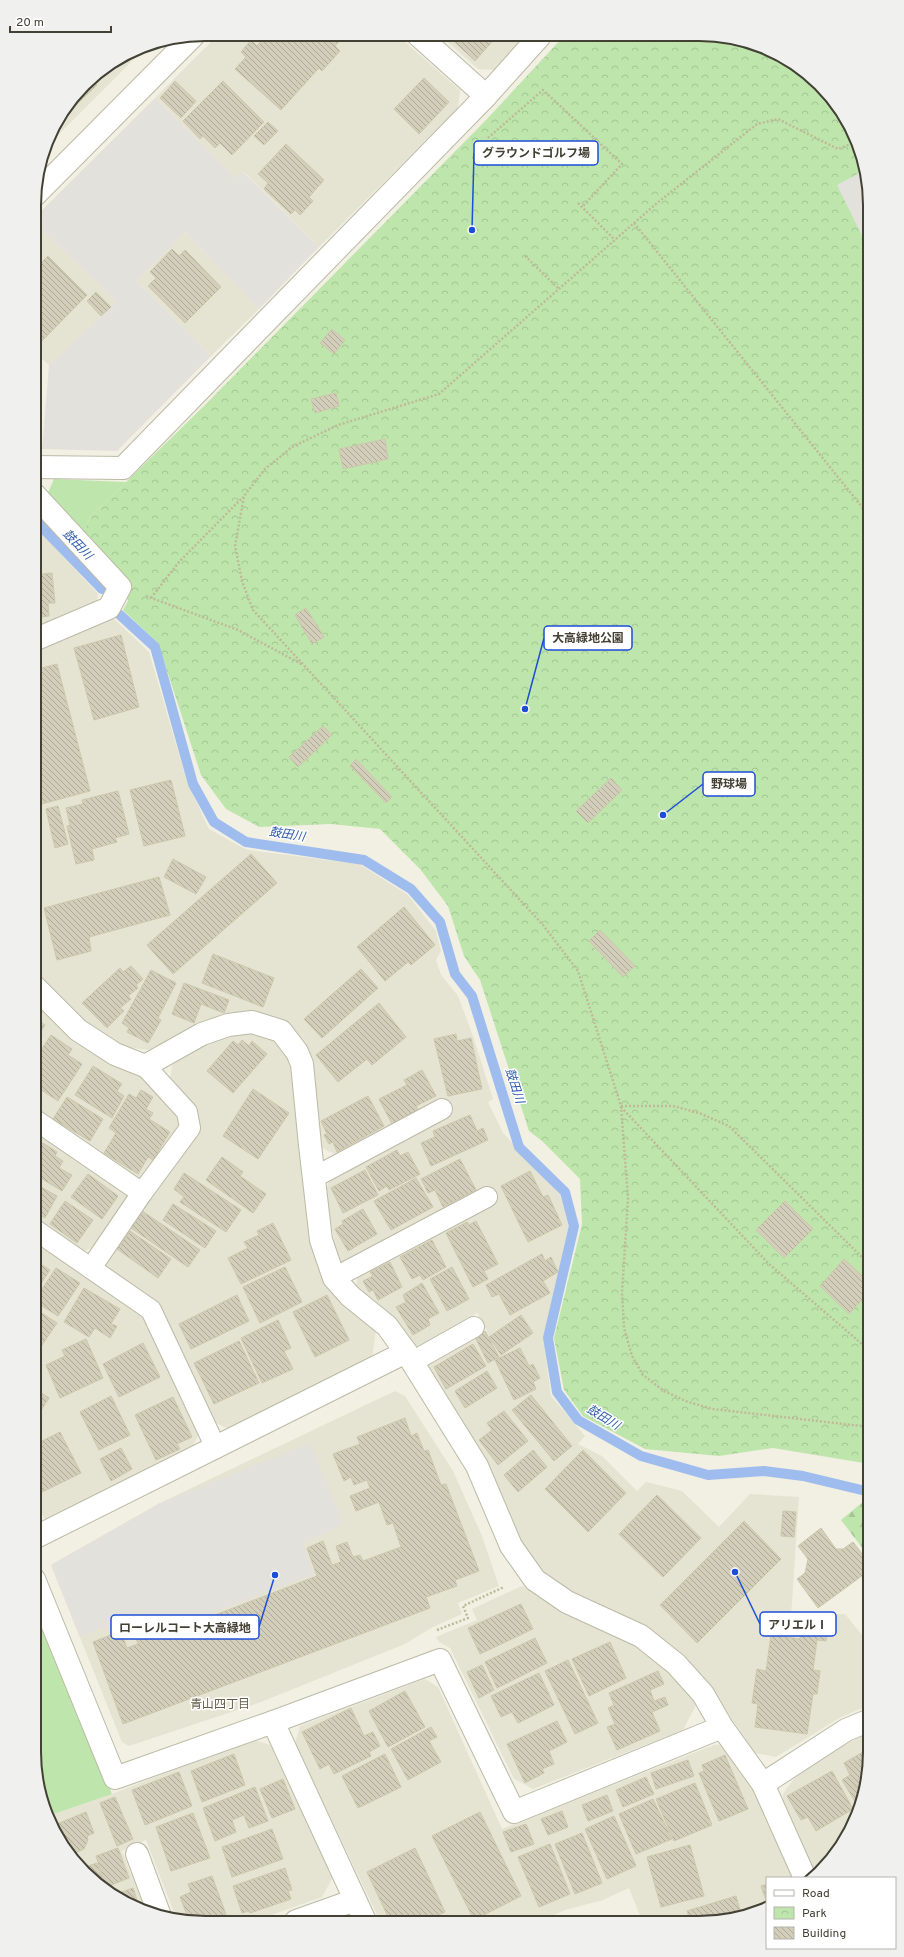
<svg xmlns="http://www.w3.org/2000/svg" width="904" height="1957" viewBox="0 0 904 1957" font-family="Overpass,'Noto Sans JP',sans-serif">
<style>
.residential{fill:#e5e3d1}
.green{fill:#bee6ac}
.forest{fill:url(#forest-firs)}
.park{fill:url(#park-crowns)}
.parking{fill:#e2e1dc}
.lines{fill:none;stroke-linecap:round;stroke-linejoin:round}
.stream{stroke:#9fbcee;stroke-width:10}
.building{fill:url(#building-back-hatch);stroke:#cdc8ac}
.lane-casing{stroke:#bcbaa6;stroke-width:22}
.street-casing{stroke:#bcbaa6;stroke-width:24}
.path{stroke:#beb998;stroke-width:2.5;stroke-dasharray:2 2;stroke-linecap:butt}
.lane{stroke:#fff;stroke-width:20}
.street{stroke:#fff;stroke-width:22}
.labels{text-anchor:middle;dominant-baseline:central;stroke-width:3;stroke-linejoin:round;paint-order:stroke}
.water-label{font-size:12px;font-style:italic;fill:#2f5bac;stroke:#fff}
.neighbourhood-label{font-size:12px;fill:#65614b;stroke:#fff}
.rim{fill:none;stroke:#434034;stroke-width:2}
.leader{fill:none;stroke:#1d4ed8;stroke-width:1.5}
.callout-dot{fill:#1d4ed8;stroke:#fff;stroke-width:1.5}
.callout{fill:#fff;stroke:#1d4ed8;stroke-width:1.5}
.callout-label{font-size:12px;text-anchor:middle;font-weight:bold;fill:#434034}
</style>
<defs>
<pattern id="forest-firs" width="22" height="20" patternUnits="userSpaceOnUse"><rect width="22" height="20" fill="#bee6ac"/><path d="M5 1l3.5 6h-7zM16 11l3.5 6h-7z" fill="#a4c695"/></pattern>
<pattern id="park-crowns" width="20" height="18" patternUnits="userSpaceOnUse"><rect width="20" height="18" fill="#bee6ac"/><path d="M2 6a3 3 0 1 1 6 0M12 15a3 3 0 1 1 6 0" fill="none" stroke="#a4c695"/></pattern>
<pattern id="building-back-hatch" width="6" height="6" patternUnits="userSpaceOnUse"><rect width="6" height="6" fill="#d3ceb9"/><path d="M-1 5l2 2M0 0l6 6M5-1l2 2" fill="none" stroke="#ada997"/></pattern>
</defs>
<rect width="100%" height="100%" fill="#f1f0e3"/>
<g class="residential">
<path d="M219 34 397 35 460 90 458 108 319 247 244 172 236 178 155 98Z"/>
<path d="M440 35 525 36 495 70 478 69Z"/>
<path d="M148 45 47 146 52 130 92 77 140 47Z"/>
<path d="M34 222 117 302 49 365 34 351Z"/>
<path d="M185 232 259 309 211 356 137 281Z"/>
<path d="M34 525 98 594 97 602 34 630Z"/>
<path d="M113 618 149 652 187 782 209 829 243 848 249 850 359 864 408 895 436 931 441 951 436 960 441 975 458 996 473 1036 493 1099 488 1102 503 1133 560 1195 570 1225 543 1339 551 1396 585 1436 578 1444 602 1456 637 1491 646 1482 682 1491 719 1527 750 1494 799 1497 791 1616 845 1614 870 1645V1705L841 1717 776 1757 755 1753 708 1684 683 1654 650 1630 573 1594 542 1575 518 1542 428 1368V1365L487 1331 477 1313 415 1348 356 1287 358 1274 496 1200 490 1187 343 1263H340L337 1255 325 1192 333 1172 451 1109 446 1100 341 1157 320 1147 313 1060 290 1027 275 1017 244 1014 197 1026 148 1050 125 1047 85 1024 68 1004 38 976 34 960V649L101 620Z"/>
<path d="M34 999 76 1040 121 1069 145 1078 179 1113 181 1125 139 1182 34 1111Z"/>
<path d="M249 1030 270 1034 291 1062 314 1251 376 1329 372 1359 228 1429 211 1420 155 1305 104 1268V1261L197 1129V1108L170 1081 172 1065 202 1045Z"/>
<path d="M34 1126 129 1191 130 1198 97 1245 82 1252 34 1218Z"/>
<path d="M44 1245 144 1314 199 1433 191 1451 46 1522 34 1497V1249Z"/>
<path d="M395 1391 405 1396 453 1471 482 1536 499 1586 458 1603 462 1614 431 1628 405 1644 261 1702 129 1746 122 1742 51 1565 160 1503Z"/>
<path d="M522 1586 561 1609 639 1645 671 1669 697 1703 683 1730 533 1789 514 1779 450 1648 439 1642 436 1637 477 1620 472 1609Z"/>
<path d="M425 1679 438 1687 502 1829 714 1745 726 1744 750 1779 793 1878H767V1906L743 1917 699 1923H679L676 1915 662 1923H643L629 1888 603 1900 565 1910 538 1922H511L505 1916 495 1922 380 1921 295 1743 300 1726Z"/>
<path d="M870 1732V1763L857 1817 834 1856 814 1875 812 1865 783 1808V1794L793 1780 812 1762Z"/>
<path d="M252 1739 270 1745 333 1877 322 1897 257 1920H177L146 1840 122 1851 145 1910 130 1905 92 1880 57 1837 48 1816 112 1794Z"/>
</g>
<g class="green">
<path d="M54 479 126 482 90 517 83 535 47 495Z"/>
<path d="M34 1607 112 1794 48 1816 40 1796 34 1752Z"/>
</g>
<path class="forest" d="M864 1501 870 1502V1558L841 1520Z"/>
<path class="park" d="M564 36 732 37 775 52 812 77 847 120 864 161 870 205V1464L773 1448 719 1456 645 1449 583 1416 564 1390 554 1338 582 1224 580 1179 542 1141 529 1131 480 980 464 956 448 906 420 869 380 829 331 824 259 827 226 809 201 775 158 643 123 610 128 601 125 579 83 535 90 517 206 404 486 120Z"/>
<g class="parking">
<path d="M155 98 236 178 243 172 319 247 259 309 185 232 137 281 211 356 117 451 42 449 49 365 117 302 34 222V218Z"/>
<path d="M865 170 870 205V252L837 185Z"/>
<path d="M310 1443 343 1524 303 1544 314 1574 153 1636 144 1612 80 1637 51 1565 160 1503Z"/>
</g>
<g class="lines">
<g class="stream">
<path d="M34 519 102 589"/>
<path d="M120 615 155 647 193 784 214 822 246 842 364 860 411 889 440 922 455 974 472 996 519 1147 565 1192 574 1226 548 1338 557 1392 578 1420 641 1456 708 1475 764 1471 803 1476 870 1492"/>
</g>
</g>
<g class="building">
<path d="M267 34 346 35 335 46 340 51 322 71 319 68 281 110 235 69 246 57 241 52 251 40 257 46Z"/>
<path d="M447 35 497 36 475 61Z"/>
<path d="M424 78 449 102 419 134 394 109Z"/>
<path d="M91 79 97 85 73 108 71 105Z"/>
<path d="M175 81 196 101 181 118 160 98Z"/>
<path d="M223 81 264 122 232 155 220 143 215 148 203 136 200 139 183 121Z"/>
<path d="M268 122 278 131 264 145 254 136Z"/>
<path d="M286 144 324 180 309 197 313 201 300 215 295 210 291 214 264 189 268 183 258 174Z"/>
<path d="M172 249 179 256 185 250 221 287 185 323 148 286 156 278 150 272Z"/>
<path d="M48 256 87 295 40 343 34 338V270Z"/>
<path d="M96 292 111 307 101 316 87 301Z"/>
<path d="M332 329 345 340 334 354 320 343Z"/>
<path d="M336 393 339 406 315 413 311 399Z"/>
<path d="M385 439 388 459 343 469 339 449Z"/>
<path d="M52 573 55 603H48L49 616 34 618V575Z"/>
<path d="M306 608 324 637 312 644 295 615Z"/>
<path d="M121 635 139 707 94 720 74 648Z"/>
<path d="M57 664 90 791 34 806V670Z"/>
<path d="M323 726 332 735 298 767 289 757Z"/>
<path d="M356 759 392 797 386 803 350 766Z"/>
<path d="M611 778 622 790 588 823 576 811Z"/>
<path d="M171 780 185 836 144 846 130 790Z"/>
<path d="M118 791 129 834 115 838 117 842 92 849 94 860 76 864 67 826 70 825 66 808 83 804 82 800Z"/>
<path d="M58 806 68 844 55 848 46 809Z"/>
<path d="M251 854 277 883 173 974 147 945Z"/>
<path d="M173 859 206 877 196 894 164 877Z"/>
<path d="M159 877 170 915 89 937 91 951 57 960 44 908Z"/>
<path d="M404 907 435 945 411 965 408 962 385 981 357 947Z"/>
<path d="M600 930 635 966 623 977 589 941Z"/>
<path d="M213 954 274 978 263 1007 202 983Z"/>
<path d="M131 966 143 979 136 985 138 988 128 996 131 999 120 1008 124 1011 107 1028 82 1003 120 968 123 972Z"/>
<path d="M361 969 378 988 322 1038 304 1019Z"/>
<path d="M151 970 176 983 158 1018 161 1020 148 1043 127 1032 129 1028 122 1023Z"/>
<path d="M184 983 229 1000 224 1013 201 1004 194 1023 172 1014Z"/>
<path d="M379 1003 406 1037 372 1065 367 1059 338 1082 316 1055Z"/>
<path d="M34 1018 45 1025 34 1043Z"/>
<path d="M456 1034 457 1041 471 1038 482 1089 448 1096 434 1039Z"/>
<path d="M51 1035 72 1049 68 1055 82 1064 58 1101 34 1085V1061Z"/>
<path d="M242 1040 249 1046 252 1041 267 1054 233 1093 207 1071 233 1041 238 1045Z"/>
<path d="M93 1066 122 1084 117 1091 124 1096 112 1118 75 1095Z"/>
<path d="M422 1070 436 1096 416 1106 419 1111 392 1124 379 1099 407 1085 404 1080Z"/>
<path d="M253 1089 289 1113 258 1159 223 1136Z"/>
<path d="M141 1090 153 1097 146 1109 153 1113 149 1119 170 1132 153 1160 148 1157 138 1174 104 1153 116 1133 109 1128 129 1094 136 1098Z"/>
<path d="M368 1096 384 1126 337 1152 333 1142 329 1144 324 1135 327 1134 321 1121Z"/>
<path d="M67 1097 103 1119 90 1141 53 1119Z"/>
<path d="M470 1115 477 1131 483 1128 488 1140 431 1166 421 1143 435 1137 433 1131Z"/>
<path d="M43 1143 57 1152 55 1156 63 1161 59 1168 72 1175 62 1191 34 1174V1157Z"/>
<path d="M397 1150 400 1156 408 1152 420 1174 389 1190 387 1186 379 1191 366 1167Z"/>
<path d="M222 1157 243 1172 240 1176 266 1194 253 1213 206 1180Z"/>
<path d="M460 1159 476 1190 443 1207 435 1190 428 1193 421 1179Z"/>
<path d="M365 1170 378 1195 343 1213 331 1188Z"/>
<path d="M530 1171 543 1197 548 1195 562 1225 528 1242 501 1186Z"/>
<path d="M184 1173 241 1210 226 1232 180 1202 184 1197 174 1189Z"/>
<path d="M88 1174 118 1196 102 1219 71 1197Z"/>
<path d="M416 1178 433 1207 391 1230 374 1201Z"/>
<path d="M34 1183 57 1196 45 1218 34 1212Z"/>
<path d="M65 1201 93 1220 77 1243 50 1224Z"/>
<path d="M785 1201 813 1229 784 1258 756 1230Z"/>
<path d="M173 1204 216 1231 205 1248 163 1220Z"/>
<path d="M363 1209 377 1234 348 1251 335 1229 343 1224 342 1221Z"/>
<path d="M142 1211 200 1250 188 1267 131 1228Z"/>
<path d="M476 1221 498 1264 484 1271 488 1279 473 1287 446 1233 467 1222 469 1225Z"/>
<path d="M273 1223 291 1260 241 1284 228 1258 248 1248 244 1242 259 1235 257 1231Z"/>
<path d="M130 1231 171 1259 158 1278 117 1249Z"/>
<path d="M432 1240 446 1267 423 1280 420 1275 412 1279 400 1257Z"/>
<path d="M542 1254 545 1261 551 1257 558 1272 543 1281 550 1293 510 1315 499 1294 492 1297 486 1285Z"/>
<path d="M844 1259 870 1283V1291L849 1314 820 1286Z"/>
<path d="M34 1260 50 1270 34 1294Z"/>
<path d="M390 1262 402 1287 378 1300 373 1290 369 1292 363 1281 373 1276 370 1272Z"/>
<path d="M285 1267 302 1302 260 1323 243 1287Z"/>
<path d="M452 1267 469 1299 447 1311 430 1279Z"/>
<path d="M56 1268 80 1283 58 1316 34 1301Z"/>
<path d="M422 1283 439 1313 428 1319 430 1325 413 1335 396 1307 406 1302 403 1295Z"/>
<path d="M84 1288 120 1309 111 1324 117 1326 110 1338 95 1328 89 1337 64 1322Z"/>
<path d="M237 1295 249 1321 191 1349 179 1324Z"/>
<path d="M327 1295 349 1340 315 1357 293 1312Z"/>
<path d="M34 1308 57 1323 40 1348 34 1344Z"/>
<path d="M521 1315 533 1333 501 1355 489 1337Z"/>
<path d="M278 1320 291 1348 284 1351 293 1369 262 1383 241 1338Z"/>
<path d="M485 1331 499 1357 488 1363 475 1337Z"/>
<path d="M86 1339 103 1378 60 1398 46 1365 65 1356 62 1350Z"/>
<path d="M239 1341 259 1383 214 1404 194 1363Z"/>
<path d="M143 1343 160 1377 119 1397 103 1364Z"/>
<path d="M473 1344 486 1366 446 1389 434 1367Z"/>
<path d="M520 1348 529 1366 533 1364 540 1378 533 1382 536 1389 514 1400 495 1360Z"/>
<path d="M487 1371 497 1388 465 1408 455 1391Z"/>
<path d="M34 1379 41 1383 37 1390 49 1398 38 1415 42 1418 34 1432Z"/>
<path d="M531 1395 572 1446 554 1461 512 1410Z"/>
<path d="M111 1396 130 1435 99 1450 80 1412Z"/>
<path d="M173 1397 192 1437 177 1444 180 1449 156 1460 135 1415Z"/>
<path d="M504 1411 528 1441 498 1465 479 1440 492 1430 487 1423Z"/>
<path d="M405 1418 411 1436 417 1433 424 1451 428 1450 441 1485 446 1484 479 1571 455 1580 457 1586 426 1597 430 1608 123 1724 93 1642 121 1631 127 1648 138 1644 130 1622 144 1617 152 1639 317 1576 307 1548 323 1541 332 1565 341 1562 336 1546 347 1542 353 1557 360 1555 363 1561 401 1547 393 1523 387 1525 379 1502 356 1511 350 1496 370 1488 367 1480 354 1485 351 1477 344 1481 333 1454 360 1444 357 1437Z"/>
<path d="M60 1432 81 1473 38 1494 34 1487V1445Z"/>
<path d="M121 1448 132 1469 111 1481 100 1459Z"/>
<path d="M533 1450 547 1467 518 1492 504 1475Z"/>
<path d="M583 1450 626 1493 588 1532 545 1489Z"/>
<path d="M657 1495 701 1538 663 1577 619 1534Z"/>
<path d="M783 1511 796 1512 794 1537 781 1536Z"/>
<path d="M744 1521 781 1559 697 1643 660 1605Z"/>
<path d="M821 1528 836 1549H843L853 1542 870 1564V1570L818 1608 797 1579 805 1573 808 1559 798 1546Z"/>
<path d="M521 1604 533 1629 480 1654 468 1628Z"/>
<path d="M801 1627 828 1630 826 1641 817 1640 813 1670 820 1671 817 1694H813L807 1734 755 1727 758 1704 752 1703 757 1669 766 1671 771 1635 800 1639Z"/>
<path d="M535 1638 547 1663 497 1688 485 1662Z"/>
<path d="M610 1642 626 1678 589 1696 572 1659Z"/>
<path d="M568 1660 598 1723 575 1734 545 1671Z"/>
<path d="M482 1665 494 1690 479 1698 467 1672Z"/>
<path d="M658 1671 664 1684 650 1690 654 1701 665 1697 668 1705 652 1712 660 1731 617 1750 607 1727 615 1724 608 1708 614 1705 609 1693Z"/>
<path d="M539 1673 554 1705 518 1723 512 1712 501 1717 491 1696Z"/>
<path d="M405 1691 425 1727 388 1747 369 1711Z"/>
<path d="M351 1708 364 1736 373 1732 380 1746 369 1752 371 1756 334 1774 329 1764 320 1769 302 1732Z"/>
<path d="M557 1721 567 1742 549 1751 554 1764 542 1769 544 1773 525 1783 507 1744Z"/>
<path d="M431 1727 437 1737 429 1741 441 1762 408 1780 391 1749Z"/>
<path d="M870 1748V1763L859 1808 842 1780 850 1775 844 1763Z"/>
<path d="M234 1754 245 1785 202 1802 191 1771Z"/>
<path d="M385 1754 401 1787 358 1808 342 1776Z"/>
<path d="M725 1755 748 1809 719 1821 699 1773 704 1771 702 1765Z"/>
<path d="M688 1760 694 1776 656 1789 651 1773Z"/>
<path d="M832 1771 853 1809 816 1831 808 1817 801 1820 787 1796Z"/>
<path d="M179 1772 192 1806 145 1825 132 1790Z"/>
<path d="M646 1777 654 1794 623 1807 616 1790Z"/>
<path d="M283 1779 295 1809 272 1818 260 1789Z"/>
<path d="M695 1783 712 1825 674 1841 656 1799Z"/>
<path d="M255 1787 268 1821 249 1828 244 1815 232 1820 236 1832 215 1841 203 1808Z"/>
<path d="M607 1795 613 1811 588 1821 582 1805Z"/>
<path d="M115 1797 133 1839 117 1846 100 1803Z"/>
<path d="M653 1799 672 1839 636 1854 619 1814Z"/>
<path d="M562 1811 568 1827 548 1835 541 1819Z"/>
<path d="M86 1812 94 1833 87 1836 88 1840 84 1849 73 1854 75 1860 57 1837 52 1826Z"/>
<path d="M480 1812 521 1896 474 1920 432 1836Z"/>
<path d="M193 1813 210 1858 171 1871 156 1827Z"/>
<path d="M614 1816 636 1866 607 1879 585 1829Z"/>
<path d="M526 1824 534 1844 511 1852 503 1832Z"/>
<path d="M272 1829 283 1859 232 1877 222 1847Z"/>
<path d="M582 1833 602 1883 575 1894 555 1844Z"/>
<path d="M550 1844 570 1894 539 1907 518 1857Z"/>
<path d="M690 1845 704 1896 661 1907 647 1857Z"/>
<path d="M118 1848 129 1878 106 1887 96 1856Z"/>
<path d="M415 1848 445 1912 426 1921H390L367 1872Z"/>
<path d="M97 1863 106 1889 92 1880 82 1868Z"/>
<path d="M285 1868 292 1890 288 1891 291 1899 250 1913 249 1911 242 1913 233 1886Z"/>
<path d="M212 1876 228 1920H189L180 1897 191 1892 188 1884Z"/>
<path d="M767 1884V1903L761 1886Z"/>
<path d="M133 1888 140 1909 130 1905 114 1895Z"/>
<path d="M736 1896 742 1917 691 1923 687 1911Z"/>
</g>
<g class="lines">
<defs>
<g id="lane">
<path d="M34 1119 142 1193"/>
<path d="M313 1178 442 1109"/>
<path d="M34 1229 151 1310 216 1448"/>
<path d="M91 1268 142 1193 190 1128 187 1112 145 1066"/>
<path d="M334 1278 487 1197"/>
<path d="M412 1362 474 1327"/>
</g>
<g id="street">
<path d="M418 35 486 96"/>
<path d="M34 196 193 36"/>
<path d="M34 467 123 468 486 96 540 36"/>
<path d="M34 640 109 608 120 587 34 494"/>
<path d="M34 986 78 1030 115 1054 145 1066 202 1034 228 1025 252 1022 281 1031 297 1052 302 1064 310 1145 321 1240 334 1278 350 1296 387 1326 406 1352"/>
<path d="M34 1538 406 1352 477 1466 511 1546 535 1580 567 1602 641 1636 676 1664 703 1694 722 1727 763 1784"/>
<path d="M34 1579 115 1778 273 1722 365 1921"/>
<path d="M273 1722 440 1660 514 1812 722 1727"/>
<path d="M137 1854 160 1916"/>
<path d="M805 1878 763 1784 846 1730 870 1720"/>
<path d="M296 1921 355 1900"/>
</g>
</defs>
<use href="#lane" class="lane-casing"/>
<use href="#street" class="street-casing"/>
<g class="path">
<path d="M488 138 543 90 622 164 582 207"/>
<path d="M856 142 838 149 778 119 757 124 657 203 439 394 338 425 292 447 265 469 244 496 235 546 242 581 253 610 543 925 578 971 621 1106 628 1199 622 1293 624 1328 632 1356 643 1375 664 1391 688 1402 713 1409 870 1427"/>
<path d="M578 203 615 240"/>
<path d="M634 223 870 517"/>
<path d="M525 256 559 289"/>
<path d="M146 596 238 630 303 665"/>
<path d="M151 598 179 562 243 497"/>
<path d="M621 1106H673L699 1113 729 1126 870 1265"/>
<path d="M621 1107 769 1264 870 1351"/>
<path d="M437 1630 468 1618 463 1606 504 1587"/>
</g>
<use href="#lane" class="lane"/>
<use href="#street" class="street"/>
</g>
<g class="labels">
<g class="water-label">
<text transform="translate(77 545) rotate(46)">鼓田川</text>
<text transform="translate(287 835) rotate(9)">鼓田川</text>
<text transform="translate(514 1086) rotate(72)">鼓田川</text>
<text transform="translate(603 1418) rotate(31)">鼓田川</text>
</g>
<g class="neighbourhood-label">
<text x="220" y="1705">青山四丁目</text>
</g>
</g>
<path d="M0 0H904V1957H0ZM205 41H699A164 164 0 0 1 863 205V1752A164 164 0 0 1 699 1916H205A164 164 0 0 1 41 1752V205A164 164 0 0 1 205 41Z" fill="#f0f0ef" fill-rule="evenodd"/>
<path class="rim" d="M205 41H699A164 164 0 0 1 863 205V1752A164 164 0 0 1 699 1916H205A164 164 0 0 1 41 1752V205A164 164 0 0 1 205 41Z"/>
<path class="leader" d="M472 230L474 153M525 709L544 638M663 815L703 784M735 1572L760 1624M275 1575L259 1627"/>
<g class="callout-dot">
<circle cx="472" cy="230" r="4"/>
<circle cx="525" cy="709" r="4"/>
<circle cx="663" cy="815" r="4"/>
<circle cx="735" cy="1572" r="4"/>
<circle cx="275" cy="1575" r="4"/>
</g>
<g class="callout">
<rect x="474" y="141" width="124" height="24" rx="4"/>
<rect x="544" y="626" width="88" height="24" rx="4"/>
<rect x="703" y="772" width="52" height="24" rx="4"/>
<rect x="760" y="1612" width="76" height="24" rx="4"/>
<rect x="111" y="1615" width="148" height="24" rx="4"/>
</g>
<g class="callout-label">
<text x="536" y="157">グラウンドゴルフ場</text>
<text x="588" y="642">大高緑地公園</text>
<text x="729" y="788">野球場</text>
<text x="798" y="1629">アリエルⅠ</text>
<text x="185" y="1632">ローレルコート大高緑地</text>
</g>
<rect x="766" y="1877" width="130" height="72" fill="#ffffff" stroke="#b4b3ae"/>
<rect x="774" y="1890" width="20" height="6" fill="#ffffff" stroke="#b4b3ae"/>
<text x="802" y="1897" font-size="12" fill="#434034">Road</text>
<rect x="774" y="1907" width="20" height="12" fill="url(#park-crowns)" stroke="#b4b3ae"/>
<text x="802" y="1917" font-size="12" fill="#434034">Park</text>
<rect x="774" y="1927" width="20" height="12" fill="url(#building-back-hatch)" stroke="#b4b3ae"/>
<text x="802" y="1937" font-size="12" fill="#434034">Building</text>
<path d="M10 26v6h101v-6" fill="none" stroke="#434034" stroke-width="2"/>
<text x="16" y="26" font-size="12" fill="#434034" stroke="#ffffff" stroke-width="3" paint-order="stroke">20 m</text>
</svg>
